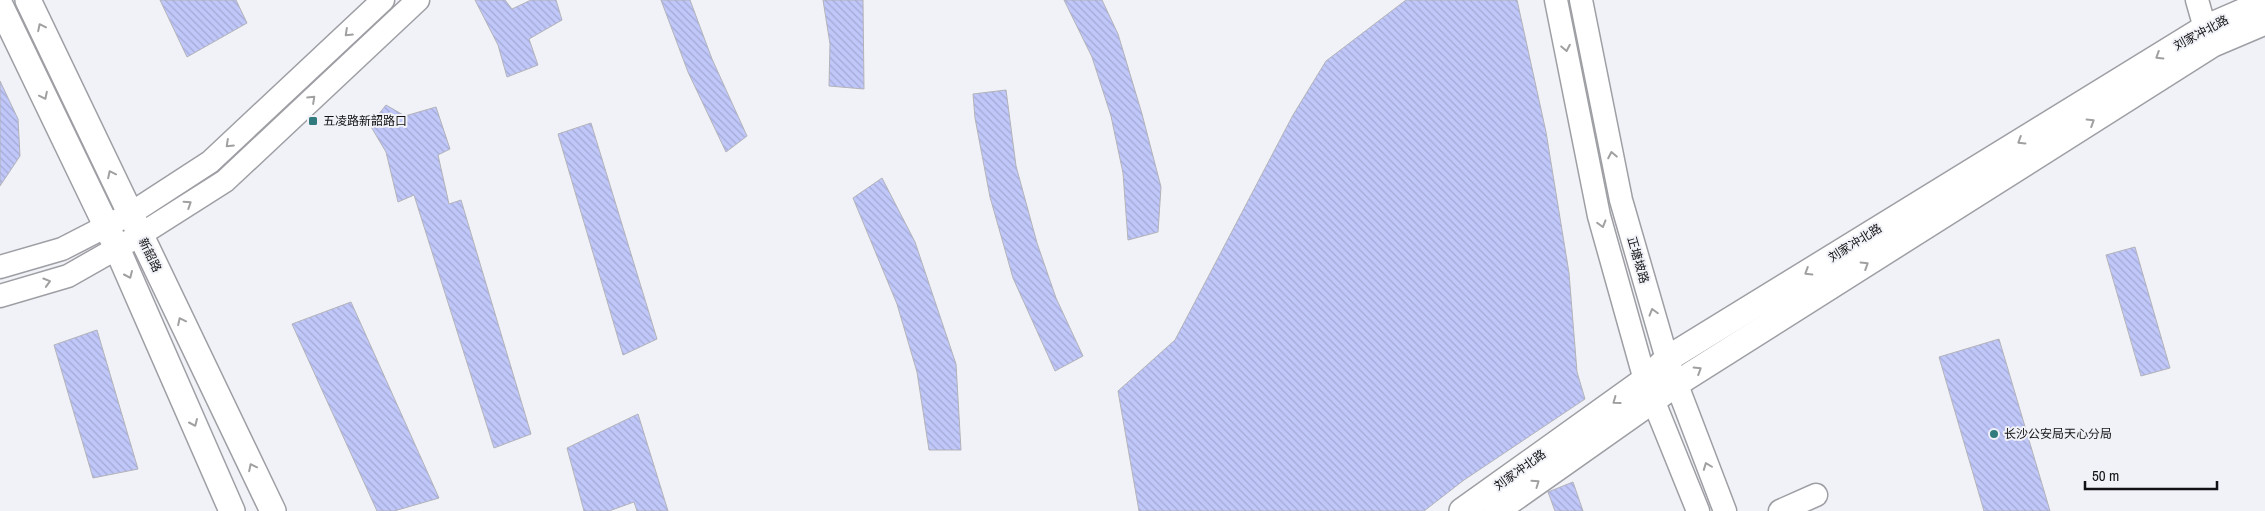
<svg xmlns="http://www.w3.org/2000/svg" width="2265" height="511" viewBox="0 0 2265 511" font-family="'Archivo Narrow','Noto Sans SC',sans-serif">
<style>
.building{fill:url(#building-back-hatch);stroke:#b3b3b9}
.lines{fill:none;stroke-linecap:round;stroke-linejoin:round}
.tertiary-casing{stroke:#9e9fa4;stroke-width:25}
.secondary-casing{stroke:#9e9fa4;stroke-width:28}
.tertiary{stroke:#fff;stroke-width:22}
.secondary{stroke:#fff;stroke-width:25}
.oneway{stroke:#a0a0a1}
.poi-dot{fill:#317a7d;stroke:#f1f2f7;stroke-width:2}
.labels{text-anchor:middle;dominant-baseline:central;stroke-width:4;stroke-linejoin:round;paint-order:stroke}
.street-label{font-size:12px;fill:#121214;stroke:#f1f2f7}
.poi-label{font-size:12px;fill:#121214;stroke:#f1f2f7;text-anchor:start}
</style>
<defs>
<pattern id="building-back-hatch" width="6" height="6" patternUnits="userSpaceOnUse" patternTransform="scale(1.25)"><rect width="6" height="6" fill="#c0c7f9"/><path d="M-1 5l2 2M0 0l6 6M5-1l2 2" fill="none" stroke="#a4aad5"/></pattern>
</defs>
<rect width="100%" height="100%" fill="#f1f2f7"/>
<g class="building">
<path d="M160 0H236L247 23 187 57Z"/>
<path d="M475 0H505L512 9 531 0H556L562 20 529 39 538 65 507 77 498 45Z"/>
<path d="M661 0H690L712 59 747 136 726 152 688 72Z"/>
<path d="M823 0H863L864 89 829 86 830 44Z"/>
<path d="M1064 0H1102L1118 34 1142 114 1161 187 1158 232 1128 240 1123 173 1111 116 1092 57Z"/>
<path d="M1406 0H1517L1546 132 1569 273 1577 372 1585 399 1464 480 1424 511H1139L1118 391 1175 340 1293 115 1326 61Z"/>
<path d="M0 81 18 119 20 156 0 186Z"/>
<path d="M1006 90 1016 166 1037 243 1056 298 1083 356 1055 371 1013 278 990 197 975 118 973 94Z"/>
<path d="M386 105 405 116 436 107 450 149 438 155 449 204 461 200 531 434 494 448 414 195 398 202 386 152 370 125Z"/>
<path d="M591 123 657 339 623 355 558 134Z"/>
<path d="M882 178 915 242 956 364 961 450H929L917 372 897 304 853 198Z"/>
<path d="M2135 247 2170 368 2141 376 2106 255Z"/>
<path d="M351 302 439 498 394 511H377L292 324Z"/>
<path d="M97 330 138 469 93 478 54 345Z"/>
<path d="M1999 339 2050 511H1984L1939 357Z"/>
<path d="M638 414 668 511H637L634 502 609 511H584L567 448Z"/>
<path d="M1573 482 1583 511H1555L1548 492Z"/>
</g>
<g class="lines">
<defs>
<g id="tertiary">
<path d="M1556 0 1599 216 1645 380 1698 511"/>
<path d="M1581 0 1621 200 1667 359 1725 511"/>
<path d="M2197 0 2205 28"/>
<path d="M0 267 62 249 130 214 210 162 383 0"/>
<path d="M0 296 68 276 140 235 225 181 418 0"/>
<path d="M1780 511 1816 495"/>
</g>
<g id="secondary">
<path d="M28 0 273 511"/>
<path d="M0 5 116 246 232 511"/>
<path d="M1462 511 1645 380 1667 359 2205 28 2265 2"/>
<path d="M1496 511 1676 384 2213 44 2265 22"/>
</g>
</defs>
<use href="#tertiary" class="tertiary-casing"/>
<use href="#secondary" class="secondary-casing"/>
<use href="#tertiary" class="tertiary"/>
<use href="#secondary" class="secondary"/>
</g>
<defs><path id="oneway-chevron" d="M-2-3.5L2.5 0L-2 3.5" fill="none" stroke-width="1.6" stroke-linecap="round" stroke-linejoin="round" transform="scale(1.25)"/></defs>
<g class="oneway">
<use href="#oneway-chevron" transform="translate(41 27) rotate(-116)"/>
<use href="#oneway-chevron" transform="translate(348 33) rotate(137)"/>
<use href="#oneway-chevron" transform="translate(1566 48) rotate(79)"/>
<use href="#oneway-chevron" transform="translate(2159 56) rotate(148)"/>
<use href="#oneway-chevron" transform="translate(44 96) rotate(64)"/>
<use href="#oneway-chevron" transform="translate(312 99) rotate(-43)"/>
<use href="#oneway-chevron" transform="translate(2091 122) rotate(-32)"/>
<use href="#oneway-chevron" transform="translate(2021 141) rotate(148)"/>
<use href="#oneway-chevron" transform="translate(229 144) rotate(137)"/>
<use href="#oneway-chevron" transform="translate(1612 155) rotate(-101)"/>
<use href="#oneway-chevron" transform="translate(111 174) rotate(-116)"/>
<use href="#oneway-chevron" transform="translate(188 204) rotate(-33)"/>
<use href="#oneway-chevron" transform="translate(1602 224) rotate(74)"/>
<use href="#oneway-chevron" transform="translate(1865 265) rotate(-32)"/>
<use href="#oneway-chevron" transform="translate(1808 272) rotate(148)"/>
<use href="#oneway-chevron" transform="translate(129 275) rotate(66)"/>
<use href="#oneway-chevron" transform="translate(47 282) rotate(-17)"/>
<use href="#oneway-chevron" transform="translate(1653 312) rotate(-106)"/>
<use href="#oneway-chevron" transform="translate(181 321) rotate(-116)"/>
<use href="#oneway-chevron" transform="translate(1698 370) rotate(-32)"/>
<use href="#oneway-chevron" transform="translate(1616 401) rotate(144)"/>
<use href="#oneway-chevron" transform="translate(194 423) rotate(66)"/>
<use href="#oneway-chevron" transform="translate(1707 466) rotate(-111)"/>
<use href="#oneway-chevron" transform="translate(252 467) rotate(-116)"/>
<use href="#oneway-chevron" transform="translate(1536 483) rotate(-35)"/>
</g>
<g class="poi-dot">
<rect x="308" y="116" width="10" height="10" rx="2.5"/>
<circle cx="1994" cy="434" r="5"/>
</g>
<g class="labels">
<g class="street-label">
<text transform="translate(2201 33) rotate(-28)">刘家冲北路</text>
<text transform="translate(1855 243) rotate(-32)">刘家冲北路</text>
<text transform="translate(150 255) rotate(64)">新韶路</text>
<text transform="translate(1638 260) rotate(74)">正塘坡路</text>
<text transform="translate(1520 470) rotate(-36)">刘家冲北路</text>
</g>
<g class="poi-label">
<text x="323" y="121">五凌路新韶路口</text>
<text x="2004" y="434">长沙公安局天心分局</text>
</g>
</g>
<path d="M2085 481v8h132v-8" fill="none" stroke="#121214" stroke-width="2.5"/>
<text x="2092" y="481" font-size="15" fill="#121214" stroke="#f1f2f7" stroke-width="4" paint-order="stroke">50 m</text>
</svg>
